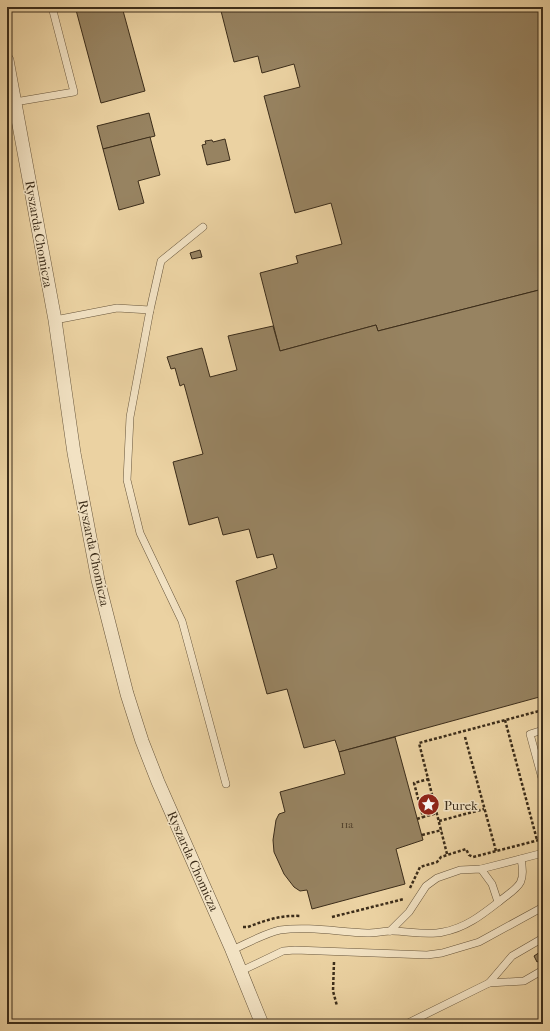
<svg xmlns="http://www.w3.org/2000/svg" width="550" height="1031" viewBox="0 0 550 1031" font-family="'IM FELL French Canon',serif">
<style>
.building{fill:#978361;stroke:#3c2d1a}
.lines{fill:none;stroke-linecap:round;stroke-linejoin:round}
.service-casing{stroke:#68563c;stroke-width:8}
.minor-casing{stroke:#68563c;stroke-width:14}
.path{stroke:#3c2d1a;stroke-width:2.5;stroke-dasharray:3 2;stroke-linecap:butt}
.service{stroke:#f2e2c3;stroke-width:7}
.minor{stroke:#f2e2c3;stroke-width:13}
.labels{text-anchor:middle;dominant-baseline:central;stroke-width:3;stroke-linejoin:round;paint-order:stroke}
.number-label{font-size:11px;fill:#53422c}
.street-label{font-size:13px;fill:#3c2d1a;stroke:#f2e2c3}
.poi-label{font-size:13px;fill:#3c2d1a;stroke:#f2e2c3;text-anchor:start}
</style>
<rect width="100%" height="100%" fill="#ebd2a2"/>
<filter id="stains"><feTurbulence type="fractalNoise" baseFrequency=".005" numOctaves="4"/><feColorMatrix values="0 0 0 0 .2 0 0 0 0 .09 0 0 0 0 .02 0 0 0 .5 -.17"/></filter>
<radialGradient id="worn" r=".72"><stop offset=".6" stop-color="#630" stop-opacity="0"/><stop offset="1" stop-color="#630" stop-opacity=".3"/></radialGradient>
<g class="building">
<path d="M89 7H122L145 91 101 103 76 10Z"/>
<path d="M220 7H543V289L378 331 376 325 280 351 260 273 298 263 296 256 342 244 331 203 295 213 264 96 300 87 294 64 262 73 258 56 234 62Z"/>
<path d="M149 113 155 136 103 149 97 126Z"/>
<path d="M150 137 160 175 138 181 144 203 119 210 103 149Z"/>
<path d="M225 139 230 160 207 165 202 145 206 144 205 141 212 140 213 142Z"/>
<path d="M200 250 202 257 192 259 190 253Z"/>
<path d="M543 289V696L339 752 335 740 304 748 287 689 267 694 236 581 277 568 273 554 257 558 249 529 223 535 218 517 189 525 173 462 203 454 184 384 180 386 175 368 171 369 167 357 202 348 210 377 237 370 228 336 273 326 280 351 376 325 378 331Z"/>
<path d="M395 737 423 840 396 849 405 884 312 909 307 890 300 891 294 887 284 874 274 852 273 840 276 820 279 814 285 812 280 792 345 774 339 752Z"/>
<path d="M543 950V959L537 962 534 956Z"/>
</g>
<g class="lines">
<defs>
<g id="service">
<path d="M15 102 74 92 52 7"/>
<path d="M203 227 161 261 150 310 130 417 127 480 140 533 182 621 226 784"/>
<path d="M55 320 117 308 150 310"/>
<path d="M543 730 530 734 543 782"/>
<path d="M481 869 543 853"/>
<path d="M390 931 409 912 426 886 437 878 460 870 481 869 492 884 498 902"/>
<path d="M232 950C246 944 265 933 280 930 308 926 339 932 367 933 376 933 384 931 392 931 408 931 427 936 443 932 466 928 483 914 501 900 519 886 526 884 521 859"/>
<path d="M241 971 283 951 295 950 427 955 442 953 479 942 543 907"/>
<path d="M489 983 512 956 543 938"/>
<path d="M406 1024 489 983 524 981 543 970"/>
</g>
<path id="minor" d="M7 60 55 320 74 453 98 580 127 694 142 741 158 782 232 950 262 1024"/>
</defs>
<use href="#service" class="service-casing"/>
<use href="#minor" class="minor-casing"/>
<g class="path">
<path d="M505 720 537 840"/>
<path d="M465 737 496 851"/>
<path d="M429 779 414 783 423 817 437 813"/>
<path d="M417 819 423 817"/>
<path d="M439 821 484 809"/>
<path d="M422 835 442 830"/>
<path d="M447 854 419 743 543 710"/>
<path d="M410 888 420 867 437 862 441 857 466 849 469 855 473 857 543 839"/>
<path d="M332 917 404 899"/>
<path d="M243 927H248C266 920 281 915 301 916"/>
<path d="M334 962 333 991 337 1006"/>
</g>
<use href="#service" class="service"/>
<use href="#minor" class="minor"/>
</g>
<defs>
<symbol id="sight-disc" viewBox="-11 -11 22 22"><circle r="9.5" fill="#8f2418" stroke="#f2e2c3"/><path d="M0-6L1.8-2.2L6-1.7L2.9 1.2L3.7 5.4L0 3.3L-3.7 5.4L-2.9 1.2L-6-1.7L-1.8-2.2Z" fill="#fff"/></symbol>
</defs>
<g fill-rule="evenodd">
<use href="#sight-disc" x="416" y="792" width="25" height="25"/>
</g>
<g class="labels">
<g class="number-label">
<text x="347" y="824">11a</text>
</g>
<g class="street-label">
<text transform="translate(39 234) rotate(80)">Ryszarda Chomicza</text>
<text transform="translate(94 553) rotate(78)">Ryszarda Chomicza</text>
<text transform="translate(193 861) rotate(66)">Ryszarda Chomicza</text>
</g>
<g class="poi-label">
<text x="444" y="805">Purek</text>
</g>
</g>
<rect width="550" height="1031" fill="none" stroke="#ebd2a2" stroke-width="24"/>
<rect x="8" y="8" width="534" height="1015" fill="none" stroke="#3c2d1a" stroke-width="2"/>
<rect x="12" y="12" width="526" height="1007" fill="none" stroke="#3c2d1a"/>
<rect width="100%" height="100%" filter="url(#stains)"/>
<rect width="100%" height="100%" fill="url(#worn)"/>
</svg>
